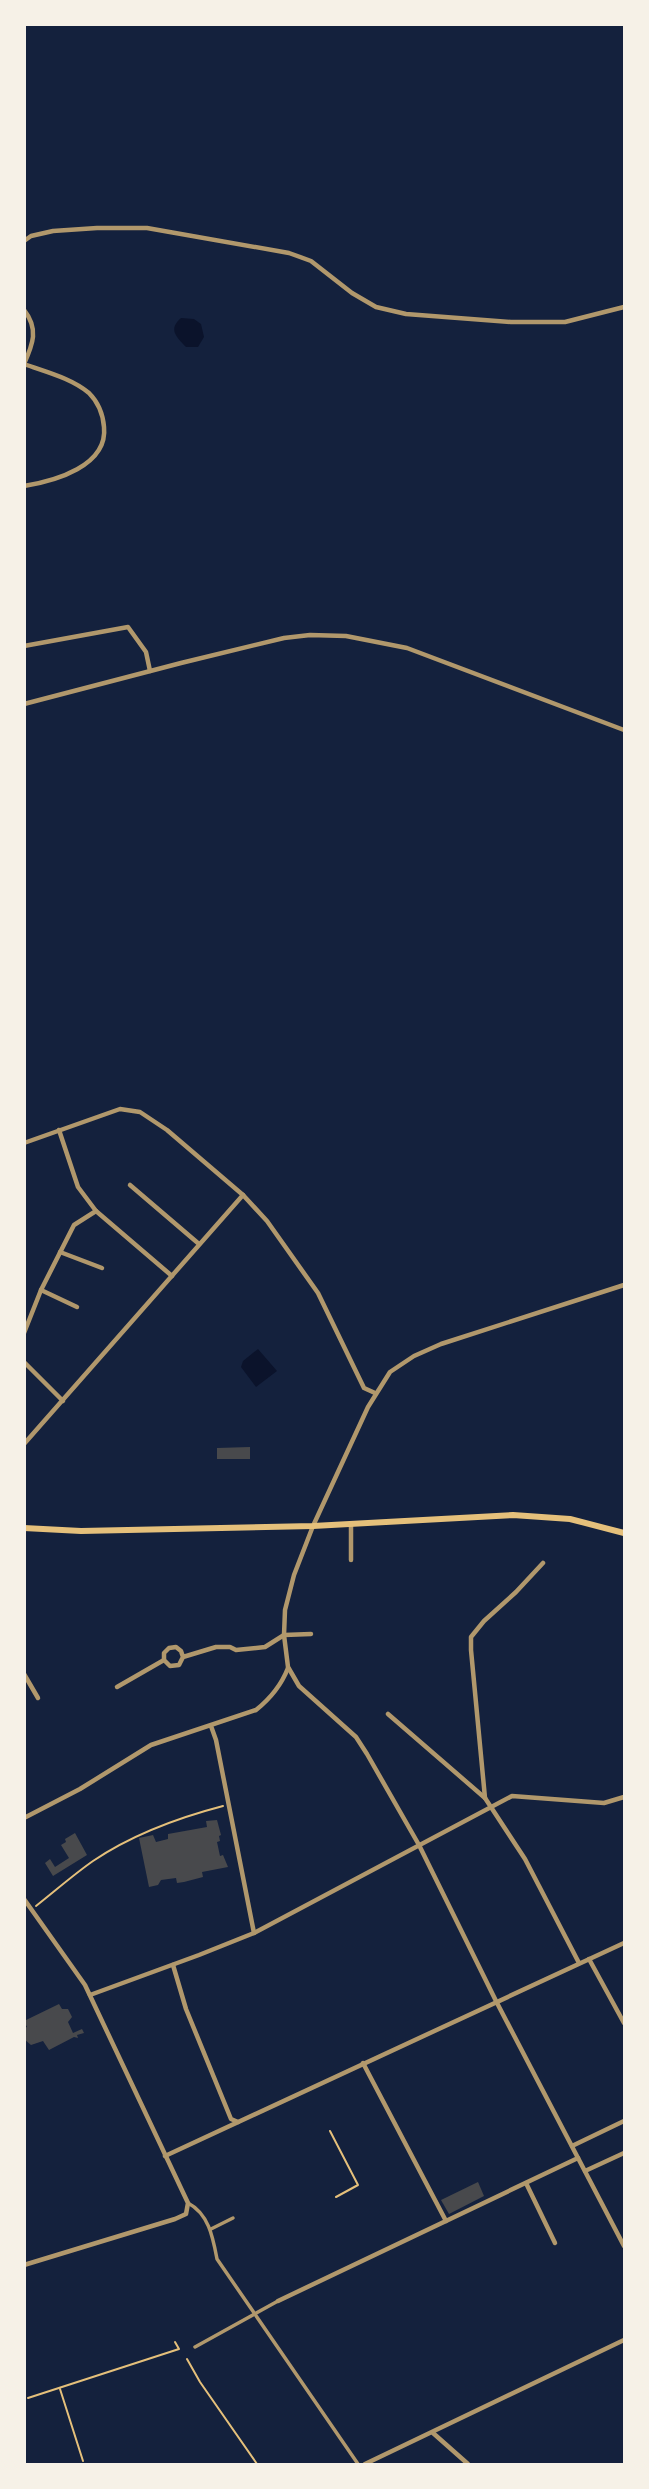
<svg xmlns="http://www.w3.org/2000/svg" width="649" height="2489" viewBox="0 0 649 2489" font-family="'DejaVu Sans',sans-serif">
<style>
.water{fill:#0b132b}
.building{fill:#48494c}
.lines{fill:none;stroke-linecap:round;stroke-linejoin:round}
.path{stroke:#e5c07b;stroke-width:2}
.pedestrian{stroke:#b1986c;stroke-width:3.5}
.minor{stroke:#b1986c;stroke-width:4.5}
.secondary{stroke:#e5c07b;stroke-width:6}
</style>
<rect width="100%" height="100%" fill="#14213d"/>
<g class="water">
<path d="M181 318 194 319 201 324 204 337 198 347H186C176 337 168 329 181 318Z"/>
<path d="M258 1349 277 1371 256 1387 241 1367 243 1361Z"/>
</g>
<g class="building">
<path d="M250 1447V1459H217V1448Z"/>
<path d="M217 1820 221 1835 219 1836 220 1841 217 1842 220 1856 223 1855 228 1867 202 1872 203 1877 184 1882 177 1883 176 1878 161 1880 158 1885 149 1887 139 1838 153 1835 156 1842 168 1839V1834L207 1827 206 1821Z"/>
<path d="M75 1833 87 1855 53 1876 45 1863 50 1859 55 1867 69 1858 61 1845 66 1842 65 1839Z"/>
<path d="M59 2004 62 2009H68L72 2017 68 2022 73 2033 82 2029 84 2033 77 2035 78 2038 74 2037 49 2050 43 2041 31 2045 24 2039V2028L27 2027 24 2021Z"/>
<path d="M478 2182 484 2196 449 2214 441 2200Z"/>
</g>
<g class="lines">
<g class="path">
<path d="M36 1906C55 1891 73 1875 93 1861 133 1834 177 1818 223 1806"/>
<path d="M330 2131 358 2185 336 2197"/>
<path d="M187 2359 200 2382 257 2464"/>
<path d="M60 2389 83 2461"/>
<path d="M28 2398 179 2349 175 2342"/>
</g>
<g class="pedestrian">
<path d="M188 2203C209 2214 213 2238 217 2259L358 2464"/>
<path d="M211 2229 233 2218"/>
<path d="M195 2347 278 2301"/>
</g>
<g class="minor">
<path d="M24 241 31 236 53 231 97 228H147L289 253 311 261 352 293 376 307 406 314 511 322H565L624 307"/>
<path d="M24 310C39 329 33 344 24 364 46 372 71 378 89 393 98 402 103 415 104 427 108 466 55 481 24 486"/>
<path d="M24 646 128 627 146 652 150 671"/>
<path d="M24 704 181 663 284 638 310 635 346 636 407 648 624 730"/>
<path d="M59 1130 78 1187 96 1211 172 1276"/>
<path d="M24 1143 120 1109 140 1112 167 1130 243 1195 267 1221 318 1293 364 1388 375 1393"/>
<path d="M130 1185 199 1244"/>
<path d="M60 1252 102 1268"/>
<path d="M624 1285 441 1344 414 1356 390 1372 368 1407 313 1526 294 1575 285 1610 284 1635 288 1667 299 1686 356 1737 367 1754 419 1845 496 2001 624 2246"/>
<path d="M41 1290 77 1307"/>
<path d="M24 1333 41 1290 74 1225 96 1211"/>
<path d="M24 1362 63 1401"/>
<path d="M24 1444 243 1195"/>
<path d="M351 1524V1560"/>
<path d="M543 1563 516 1592 484 1621 471 1637V1650L485 1798 525 1859 579 1963"/>
<path d="M183 1657 181 1651 176 1647 169 1648 164 1653V1660L170 1666 179 1665 183 1657 216 1647H230L236 1650 265 1647 284 1635 311 1634"/>
<path d="M24 1674 38 1698"/>
<path d="M117 1687 164 1660"/>
<path d="M388 1714 485 1798"/>
<path d="M211 1726 216 1740 254 1933"/>
<path d="M24 1818 80 1789 151 1745 256 1710C271 1698 281 1686 288 1668"/>
<path d="M24 1899 85 1985 188 2203 186 2214 175 2219 24 2265"/>
<path d="M589 1959 624 2023"/>
<path d="M173 1965 186 2009 231 2119 238 2122"/>
<path d="M90 1995 199 1955 254 1933 512 1796 604 1803 624 1797"/>
<path d="M363 2063 446 2221"/>
<path d="M572 2146 624 2121"/>
<path d="M165 2156 624 1943"/>
<path d="M585 2171 624 2153"/>
<path d="M526 2183 555 2243"/>
<path d="M278 2301 578 2158"/>
<path d="M433 2433 468 2464"/>
<path d="M365 2464 624 2340"/>
</g>
<path class="secondary" d="M24 1528 81 1531 313 1526 513 1515 570 1519 624 1533"/>
</g>
<rect width="649" height="2489" fill="none" stroke="#f6f1e7" stroke-width="52"/>
</svg>
